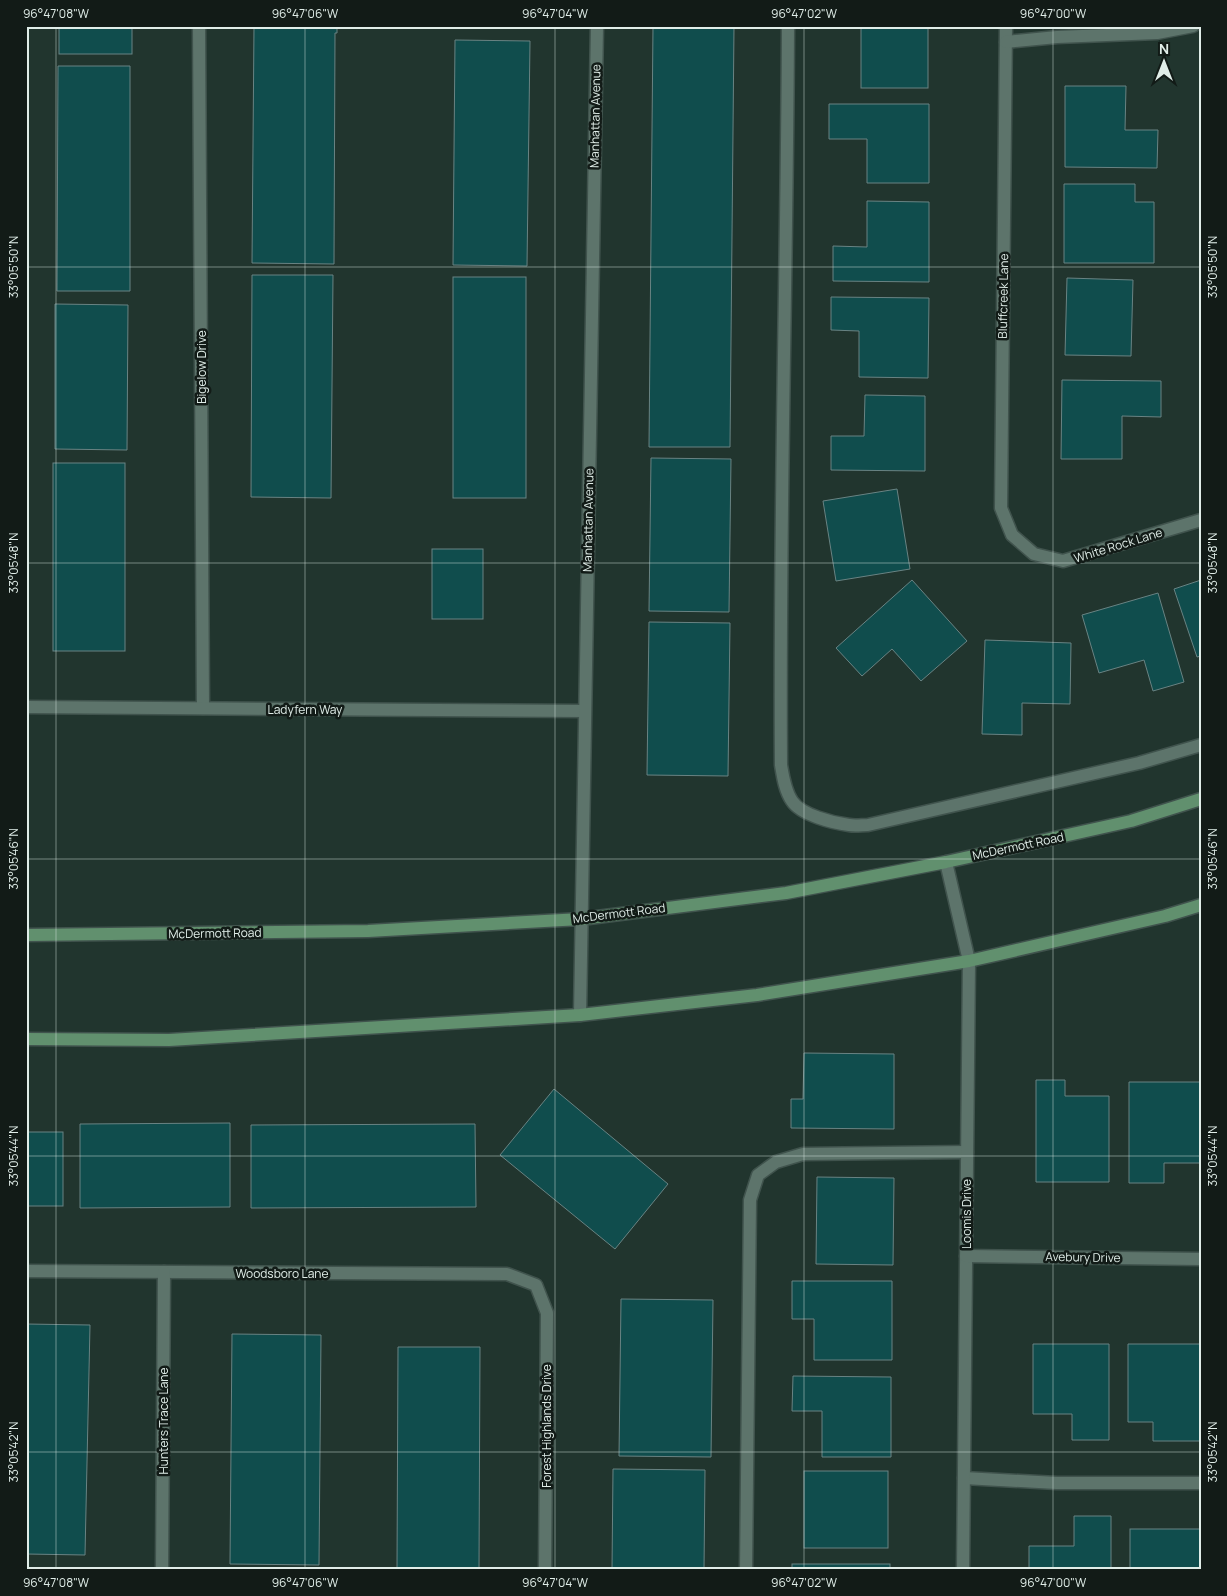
<svg xmlns="http://www.w3.org/2000/svg" width="1227" height="1596" viewBox="0 0 1227 1596" font-family="Manrope,sans-serif">
<style>
.building{fill:#104d4d;stroke:#698383}
.lines{fill:none;stroke-linecap:round;stroke-linejoin:round}
.lane-casing{stroke:#40534d;stroke-width:15}
.street-casing{stroke:#40534d;stroke-width:15}
.secondary-casing{stroke:#40534d;stroke-width:15}
.lane{stroke:#5d746b;stroke-width:12}
.street{stroke:#5d746b;stroke-width:12}
.secondary{stroke:#61906e;stroke-width:12}
.ticks{fill:none;stroke:#e0ede8;stroke-width:1;stroke-opacity:0.45}
.labels{text-anchor:middle;dominant-baseline:central;stroke-width:5;stroke-linejoin:round;paint-order:stroke}
.street-label{font-size:12px;fill:#e0ede8;stroke:#121b17}
.neatline{fill:none;stroke:#e0ede8;stroke-width:2}
.ticks-label{font-size:12px;text-anchor:middle;fill:#e0ede8}
</style>
<rect width="100%" height="100%" fill="#21352e"/>
<g class="building">
<rect x="59" y="26" width="73" height="28"/>
<path d="M254 26H337V33H335L334 264 252 263Z"/>
<path d="M653 26H734L730 447H649Z"/>
<rect x="861" y="26" width="67" height="62"/>
<path d="M455 40 530 41 527 266 453 265Z"/>
<path d="M58 66H130V291H57Z"/>
<path d="M1065 86H1126L1125 130H1158L1157 168 1065 167Z"/>
<path d="M829 104H929V183H867V139H829Z"/>
<path d="M1064 184H1135V202H1154V263H1064Z"/>
<path d="M867 201 929 202V282L833 281V246L867 247Z"/>
<path d="M252 275H333L331 498 251 497Z"/>
<rect x="453" y="277" width="73" height="221"/>
<path d="M1067 278 1133 280 1131 356 1065 355Z"/>
<path d="M831 297 929 298 928 378 859 377V331L831 330Z"/>
<path d="M55 304 128 305 127 450 55 449Z"/>
<path d="M1062 380 1161 381V417L1122 416V459H1061Z"/>
<path d="M865 395 925 396V471L831 470V436H864Z"/>
<path d="M651 458 731 459 729 612 649 611Z"/>
<rect x="53" y="463" width="72" height="188"/>
<path d="M897 489 910 569 836 581 823 501Z"/>
<rect x="432" y="549" width="51" height="70"/>
<path d="M912 580 967 641 921 681 892 649 862 676 836 648Z"/>
<path d="M1201 580V656L1197 657 1174 589Z"/>
<path d="M1158 593 1184 682 1153 691 1144 660 1099 673 1082 615Z"/>
<path d="M649 622 730 623 728 776 647 775Z"/>
<path d="M985 640 1071 643 1070 704 1022 703V735L982 734Z"/>
<path d="M804 1053 894 1054V1129L791 1128V1099H803Z"/>
<path d="M1036 1080H1065V1096H1109V1182H1036Z"/>
<path d="M1129 1082H1201V1163H1164V1183H1129Z"/>
<path d="M554 1089 668 1184 615 1249 500 1155Z"/>
<path d="M230 1123V1207L80 1208V1124Z"/>
<path d="M475 1124 476 1207 251 1208V1125Z"/>
<rect x="26" y="1132" width="37" height="74"/>
<path d="M817 1177 894 1178 893 1265 816 1264Z"/>
<path d="M792 1281H892V1360H814V1319H792Z"/>
<path d="M621 1299 713 1300 711 1457 619 1456Z"/>
<path d="M26 1324 90 1325 85 1555 26 1554Z"/>
<path d="M232 1334 321 1335 319 1565 230 1564Z"/>
<path d="M1033 1344H1109V1440H1072V1414H1033Z"/>
<path d="M1128 1344H1201V1441H1153V1422H1128Z"/>
<path d="M398 1347H480L479 1570H397Z"/>
<path d="M793 1376 891 1377V1457H822V1411H792Z"/>
<path d="M613 1469 705 1470 704 1570H612Z"/>
<rect x="804" y="1471" width="84" height="77"/>
<path d="M1074 1516H1111V1570H1029V1546H1074Z"/>
<rect x="1130" y="1529" width="70" height="41"/>
<rect x="792" y="1564" width="98" height="6"/>
<rect x="26" y="1568" width="65" height="2"/>
</g>
<g class="lines">
<defs>
<g id="lane">
<path d="M788 26C787 272 779 519 781 765 783 777 785 791 792 801 801 815 833 823 849 825 855 826 862 825 868 825L1139 763 1201 745"/>
<path d="M964 1478 1057 1483H1201"/>
<path d="M746 1570 750 1200 758 1175 776 1162 803 1154 967 1152"/>
</g>
<g id="street">
<path d="M199 26 203 708"/>
<path d="M1006 26 1001 508 1012 535 1034 554 1063 561 1201 520"/>
<path d="M1006 42 1057 37 1157 33 1193 26"/>
<path d="M26 707 584 711"/>
<path d="M946 862 969 961 963 1570"/>
<path d="M580 1015 597 26"/>
<path d="M966 1256 1201 1259"/>
<path d="M26 1271 507 1274 536 1285 547 1313 545 1570"/>
<path d="M162 1570 164 1272"/>
</g>
<g id="secondary">
<path d="M26 935 368 931 581 919 786 893 946 862 1131 821 1201 799"/>
<path d="M26 1039 169 1040 580 1015 757 995 969 961 1165 916 1201 905"/>
</g>
</defs>
<use href="#lane" class="lane-casing"/>
<use href="#street" class="street-casing"/>
<use href="#secondary" class="secondary-casing"/>
<use href="#lane" class="lane"/>
<use href="#street" class="street"/>
<use href="#secondary" class="secondary"/>
</g>
<path class="ticks" d="M56 26V1570M305 26V1570M555 26V1570M804 26V1570M1053 26V1570M26 267H1201M26 563H1201M26 859H1201M26 1156H1201M26 1452H1201"/>
<g class="labels">
<g class="street-label">
<text transform="translate(595 116) rotate(-89)">Manhattan Avenue</text>
<text transform="translate(1003 296) rotate(-89)">Bluffcreek Lane</text>
<text transform="translate(201 367) rotate(-90)">Bigelow Drive</text>
<text transform="translate(588 520) rotate(-89)">Manhattan Avenue</text>
<text transform="translate(1118 545) rotate(-17)">White Rock Lane</text>
<text x="305" y="709">Ladyfern Way</text>
<text transform="translate(1018 846) rotate(-12)">McDermott Road</text>
<text transform="translate(619 913) rotate(-7)">McDermott Road</text>
<text transform="translate(215 933) rotate(-1)">McDermott Road</text>
<text transform="translate(966 1214) rotate(-90)">Loomis Drive</text>
<text transform="translate(1083 1257) rotate(1)">Avebury Drive</text>
<text x="282" y="1273">Woodsboro Lane</text>
<text transform="translate(163 1421) rotate(-90)">Hunters Trace Lane</text>
<text transform="translate(546 1426) rotate(-90)">Forest Highlands Drive</text>
</g>
</g>
<rect width="1227" height="1596" fill="none" stroke="#121b17" stroke-width="55"/>
<g transform="translate(1164 62)" stroke="#121b17" stroke-width="4" paint-order="stroke">
<path d="M0-4L9 19L0 12L-9 19Z" fill="#e0ede8"/>
<text y="-8" font-size="14" font-weight="bold" text-anchor="middle" fill="#e0ede8">N</text>
</g>
<rect x="28" y="28" width="1172" height="1540" class="neatline"/>
<g class="ticks-label">
<text x="56" y="18">96°47'08"W</text>
<text x="305" y="18">96°47'06"W</text>
<text x="555" y="18">96°47'04"W</text>
<text x="804" y="18">96°47'02"W</text>
<text x="1053" y="18">96°47'00"W</text>
<text transform="translate(14 267) rotate(-90)" y="4">33°05'50"N</text>
<text transform="translate(1213 267) rotate(-90)" y="4">33°05'50"N</text>
<text transform="translate(14 563) rotate(-90)" y="4">33°05'48"N</text>
<text transform="translate(1213 563) rotate(-90)" y="4">33°05'48"N</text>
<text transform="translate(14 859) rotate(-90)" y="4">33°05'46"N</text>
<text transform="translate(1213 859) rotate(-90)" y="4">33°05'46"N</text>
<text transform="translate(14 1156) rotate(-90)" y="4">33°05'44"N</text>
<text transform="translate(1213 1156) rotate(-90)" y="4">33°05'44"N</text>
<text transform="translate(14 1452) rotate(-90)" y="4">33°05'42"N</text>
<text transform="translate(1213 1452) rotate(-90)" y="4">33°05'42"N</text>
<text x="56" y="1587">96°47'08"W</text>
<text x="305" y="1587">96°47'06"W</text>
<text x="555" y="1587">96°47'04"W</text>
<text x="804" y="1587">96°47'02"W</text>
<text x="1053" y="1587">96°47'00"W</text>
</g>
</svg>
